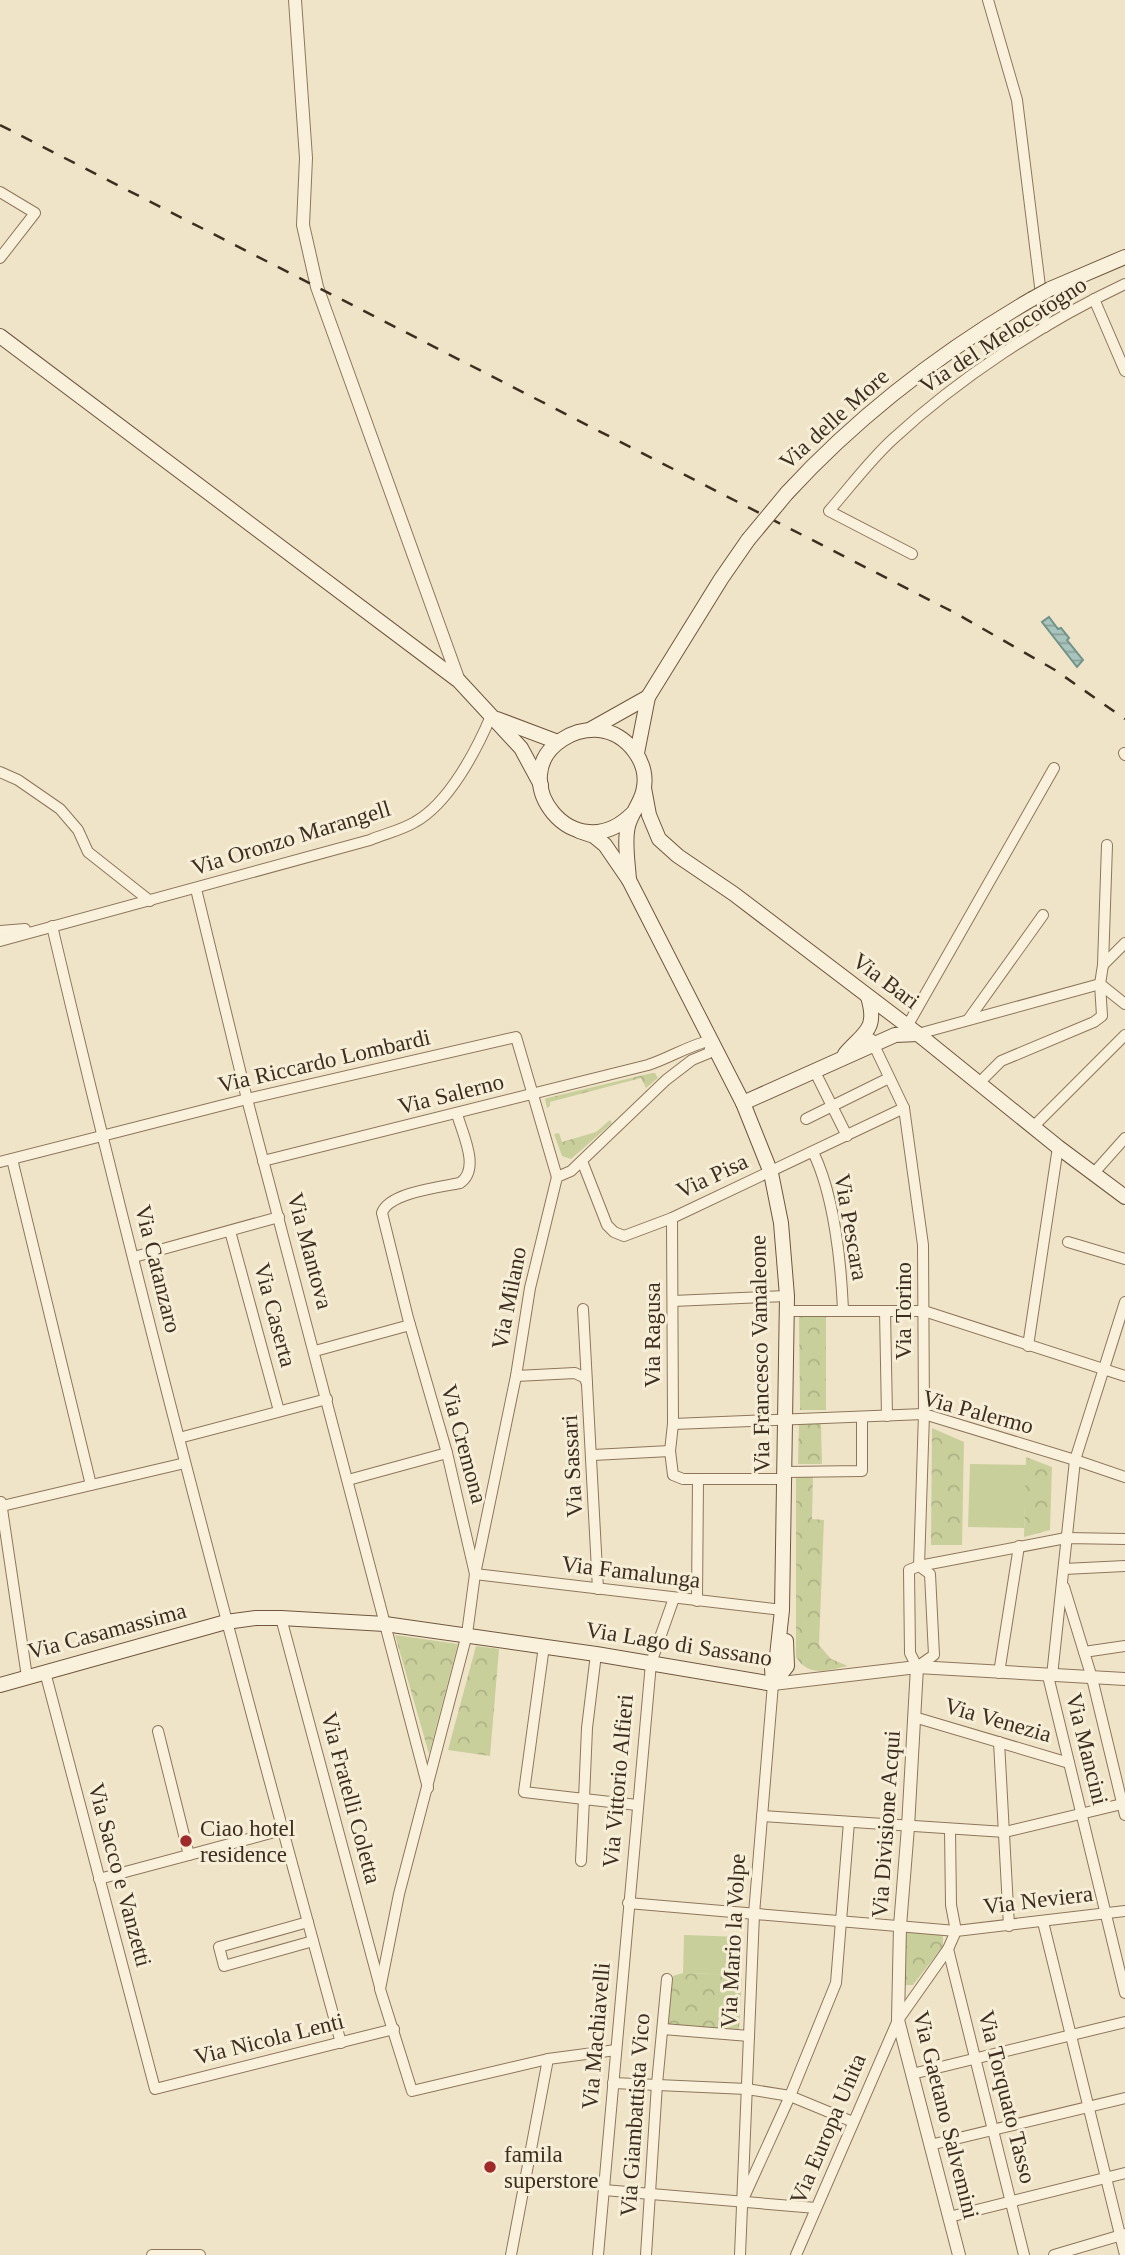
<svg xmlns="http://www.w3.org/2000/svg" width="1125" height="2255" viewBox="0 0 1125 2255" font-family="'Times New Roman',serif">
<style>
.green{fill:#c9cf9b}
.park{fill:url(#park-crowns)}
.water{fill:url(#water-rules);stroke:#6f938a;stroke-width:2}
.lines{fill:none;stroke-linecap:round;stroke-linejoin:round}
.minor-casing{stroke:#8d765c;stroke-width:12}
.tertiary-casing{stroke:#8d765c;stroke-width:14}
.secondary-casing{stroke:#6f573f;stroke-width:16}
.minor{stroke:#faf1dc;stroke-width:10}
.tertiary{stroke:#faf1dc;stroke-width:12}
.secondary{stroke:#faf1dc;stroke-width:14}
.rail{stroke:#3d2e20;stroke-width:2.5;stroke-dasharray:12 12;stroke-linecap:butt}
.secondary-bridge-casing{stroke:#6f573f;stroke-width:16;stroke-linecap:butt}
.secondary-bridge{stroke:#faf1dc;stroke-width:14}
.poi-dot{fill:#9e2a2b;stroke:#f7eed8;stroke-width:2.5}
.labels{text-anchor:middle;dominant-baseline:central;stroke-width:6;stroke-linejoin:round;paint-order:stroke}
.street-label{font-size:23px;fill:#3d2e20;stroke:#f7eed8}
.poi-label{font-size:23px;fill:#3d2e20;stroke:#f7eed8;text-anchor:start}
</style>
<defs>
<pattern id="park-crowns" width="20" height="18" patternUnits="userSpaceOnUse" patternTransform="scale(1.75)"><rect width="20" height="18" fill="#c9cf9b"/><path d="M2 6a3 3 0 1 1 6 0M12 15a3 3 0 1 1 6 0" fill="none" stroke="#aeb285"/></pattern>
<pattern id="water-rules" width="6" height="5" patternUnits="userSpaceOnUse" patternTransform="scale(1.75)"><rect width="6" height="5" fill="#a9c4bc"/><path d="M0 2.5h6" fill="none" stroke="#8ba098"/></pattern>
</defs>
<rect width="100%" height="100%" fill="#f0e4c8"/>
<g class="green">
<path d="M970 1464 1027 1465 1024 1528 968 1527Z"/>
<path d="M684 1935 743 1937 742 1975 683 1973Z"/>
</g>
<g class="park">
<path d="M652 1073H655L658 1078 646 1088 641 1078 550 1102V1106L547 1108 545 1099 547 1098Z"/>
<path d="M610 1120 612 1123 571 1159 562 1156 554 1134 559 1133 562 1142 596 1132Z"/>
<path d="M799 1315 826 1316V1410H800Z"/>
<path d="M799 1423H821L822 1464H798Z"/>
<path d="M932 1428 964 1442 962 1545H931Z"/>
<path d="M1026 1457 1052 1467 1050 1530 1024 1537Z"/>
<path d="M813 1476 812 1519 824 1520 819 1645 831 1659 848 1666C828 1670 809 1678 796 1657V1477Z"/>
<path d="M395 1635 458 1644 429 1754Z"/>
<path d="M476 1646 499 1649 490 1756 448 1750Z"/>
<path d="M906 1930 943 1933V1946L913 1985H904Z"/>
<path d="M683 1973 742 1975 739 2031 668 2025 673 1976Z"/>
</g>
<path class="water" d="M1049 617 1058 629 1061 628 1069 638 1067 640 1083 660 1077 667 1042 622Z"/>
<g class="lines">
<defs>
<g id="minor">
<path d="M988 0 1017 100 1045 327"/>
<path d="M0 192 35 213 0 258"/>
<path d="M1094 299 1125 371"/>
<path d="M912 554 829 511C850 487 870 460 893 439 959 378 1044 322 1125 284"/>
<path d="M1124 753 1125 755"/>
<path d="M0 772 18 780 60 809 78 830 88 852 150 901"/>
<path d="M196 889 247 1099 428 1788"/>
<path d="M52 926C140 1300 239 1672 341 2043"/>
<path d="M0 931 25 929"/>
<path d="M0 941 370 840C384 834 402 830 415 822 449 803 476 751 491 716"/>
<path d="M1103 965 1125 943"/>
<path d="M1100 984 1125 1004"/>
<path d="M968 1020 1043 915"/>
<path d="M905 1030 1054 768"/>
<path d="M918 1034 1100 984"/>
<path d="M871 1039 904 1108 923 1245 924 1414 919 1566"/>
<path d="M814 1070 847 1136"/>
<path d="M979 1083 1001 1061 1094 1022 1102 1016 1100 984 1103 965 1107 845"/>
<path d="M457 1114C462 1133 481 1169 460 1183 440 1187 388 1193 382 1213L408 1318 447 1453 475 1574 782 1610"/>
<path d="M806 1119 889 1078"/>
<path d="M1034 1126 1125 1035"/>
<path d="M813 1152C834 1195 841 1263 843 1310"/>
<path d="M12 1159 91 1485"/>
<path d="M263 1161 648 1065C670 1058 689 1045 712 1040L709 1053 692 1060 666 1080 571 1171 557 1177 530 1288 516 1376 475 1574 467 1634 399 1894 380 1989 412 2091 548 2059 616 2050"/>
<path d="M582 1161 607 1225 614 1232 624 1236 672 1218 904 1108"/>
<path d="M0 1162 247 1099 516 1037 557 1177"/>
<path d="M1093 1174 1125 1138"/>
<path d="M672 1218 673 1424 670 1451 673 1475 683 1479H784"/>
<path d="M230 1231 279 1411"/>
<path d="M1068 1242 1125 1259"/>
<path d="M134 1257 279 1217"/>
<path d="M673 1301 787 1296"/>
<path d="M583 1309 587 1383"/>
<path d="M786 1311H924L1125 1376"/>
<path d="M885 1311 887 1416"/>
<path d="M1028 1346 1058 1147"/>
<path d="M315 1351 410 1325"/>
<path d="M516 1376 575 1373 585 1378 587 1384 598 1589"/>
<path d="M673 1424 924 1414 1075 1460 1125 1477"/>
<path d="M179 1438 327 1399"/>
<path d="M593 1455 670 1451"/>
<path d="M785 1472 862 1471V1417"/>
<path d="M348 1480 447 1453"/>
<path d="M1 1502 27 1677"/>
<path d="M2 1506 185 1463"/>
<path d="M919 1566 930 1574 934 1655 917 1667 910 1653 909 1570 919 1566 1066 1538 1125 1539"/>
<path d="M1064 1569 1125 1566"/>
<path d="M1064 1587 1092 1678 1125 1815"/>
<path d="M697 1601 698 1479"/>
<path d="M281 1618 380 1987"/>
<path d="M544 1646 524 1792 584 1799 587 1728 596 1654"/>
<path d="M1084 1652 1125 1646"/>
<path d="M45 1672 155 2089 394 2029"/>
<path d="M999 1673 1019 1546"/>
<path d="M1048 1676 1125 1993"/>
<path d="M1052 1676 1075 1460 1125 1302"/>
<path d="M914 1717 1069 1763"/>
<path d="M158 1731 189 1855"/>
<path d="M999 1742 1009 1926"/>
<path d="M762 1816 1005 1832 1122 1804"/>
<path d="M950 1829 951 1905 956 1931"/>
<path d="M581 1861 584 1799 637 1805"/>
<path d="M99 1879 282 1830"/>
<path d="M628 1903 956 1931 1125 1911"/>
<path d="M308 1922 219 1947 224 1966 313 1941"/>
<path d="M1043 1922 1125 2255"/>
<path d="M948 1949 1024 2255"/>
<path d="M663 2029 749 2036"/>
<path d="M912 2074 1125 2022"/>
<path d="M613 2083 747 2089 790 2096 853 2122"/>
<path d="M930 2145 1125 2098"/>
<path d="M604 2190 816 2208"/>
<path d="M745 2195 790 2096 836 1983 849 1822"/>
<path d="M949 2217 1125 2173"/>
<path d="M152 2255H200"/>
<path d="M511 2255 548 2059"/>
<path d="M598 2255 651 1663 674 1598"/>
<path d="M646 2255 657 2084 667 1979"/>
<path d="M740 2255 754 1914 773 1684"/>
<path d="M796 2255 898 2020 948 1949 956 1931"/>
<path d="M1054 2255 1125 2234"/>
</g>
<g id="tertiary">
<path d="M295 0 306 158 303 225 317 287 459 681"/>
<path d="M917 1667 908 1827 900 1926 898 2020 959 2255"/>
<path d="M773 1684 917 1667 1125 1679"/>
</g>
<g id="secondary">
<path d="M1050 289 1125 257"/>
<path d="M0 336 459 681 521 748 541 785"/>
<path d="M787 493C858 416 941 352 1032 299"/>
<path d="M497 719 558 742"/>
<path d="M591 729 648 697"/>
<path d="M637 753 648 697 721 579 748 540"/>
<path d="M644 788 649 815 659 839 678 856 734 894 918 1034 1058 1147 1125 1197"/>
<path d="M579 831 594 836 605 845 629 880 743 1103 771 1173 781 1223 787 1296 782 1610 777 1656 772 1668 773 1684"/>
<path d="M629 880C628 863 624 842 628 826 631 814 640 804 643 792 651 763 627 733 599 730 585 729 574 732 563 739 502 777 574 873 633 813"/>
<path d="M845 1054C864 1032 878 1030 868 997"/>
<path d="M743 1103 895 1035 918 1034"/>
<path d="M773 1684 787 1666 786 1641"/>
<path d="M0 1685 226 1622 256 1618H281L385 1624 596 1654 773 1684"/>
</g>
</defs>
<use href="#minor" class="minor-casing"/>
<use href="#tertiary" class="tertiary-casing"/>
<use href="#secondary" class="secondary-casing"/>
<use href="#minor" class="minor"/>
<use href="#tertiary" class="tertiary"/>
<use href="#secondary" class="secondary"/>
<path class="rail" d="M0 125 957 614 1055 670 1125 719"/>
<defs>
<g id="secondary-bridge">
<path d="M1032 299 1050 289"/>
<path d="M748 540 787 493"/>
</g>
</defs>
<use href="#secondary-bridge" class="secondary-bridge-casing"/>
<use href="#secondary-bridge" class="secondary-bridge"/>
</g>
<g class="poi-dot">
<circle cx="186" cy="1841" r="7"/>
<circle cx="490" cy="2167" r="7"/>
</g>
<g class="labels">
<g class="street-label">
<text transform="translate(1003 335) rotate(-33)">Via del Melocotogno</text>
<text transform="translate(834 419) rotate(-42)">Via delle More</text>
<text transform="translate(291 838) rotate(-17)">Via Oronzo Marangell</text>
<text transform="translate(886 981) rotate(37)">Via Bari</text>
<text transform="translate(324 1061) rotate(-13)">Via Riccardo Lombardi</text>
<text transform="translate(451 1094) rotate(-14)">Via Salerno</text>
<text transform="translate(712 1176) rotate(-25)">Via Pisa</text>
<text transform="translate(851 1227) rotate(80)">Via Pescara</text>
<text transform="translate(310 1251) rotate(75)">Via Mantova</text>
<text transform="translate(158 1269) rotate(76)">Via Catanzaro</text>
<text transform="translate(509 1298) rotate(-79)">Via Milano</text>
<text transform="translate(903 1311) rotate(-90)">Via Torino</text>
<text transform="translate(275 1315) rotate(75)">Via Caserta</text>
<text transform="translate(652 1335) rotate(-90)">Via Ragusa</text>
<text transform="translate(760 1354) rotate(-91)">Via Francesco Vamaleone</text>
<text transform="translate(978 1412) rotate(15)">Via Palermo</text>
<text transform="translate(464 1444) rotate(75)">Via Cremona</text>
<text transform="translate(572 1466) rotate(-93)">Via Sassari</text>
<text transform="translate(631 1572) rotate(7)">Via Famalunga</text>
<text transform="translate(107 1631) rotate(-15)">Via Casamassima</text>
<text transform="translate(679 1644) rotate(9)">Via Lago di Sassano</text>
<text transform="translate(998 1720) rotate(16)">Via Venezia</text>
<text transform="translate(1087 1749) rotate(76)">Via Mancini</text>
<text transform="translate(618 1781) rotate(-85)">Via Vittorio Alfieri</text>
<text transform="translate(351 1798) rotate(75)">Via Fratelli Coletta</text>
<text transform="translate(886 1824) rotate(-86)">Via Divisione Acqui</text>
<text transform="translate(120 1875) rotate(75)">Via Sacco e Vanzetti</text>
<text transform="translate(1038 1900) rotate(-7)">Via Neviera</text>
<text transform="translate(733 1941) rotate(-87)">Via Mario la Volpe</text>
<text transform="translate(596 2036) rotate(-85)">Via Machiavelli</text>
<text transform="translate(269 2039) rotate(-14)">Via Nicola Lenti</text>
<text transform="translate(1007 2097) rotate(76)">Via Torquato Tasso</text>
<text transform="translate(635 2115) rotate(-86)">Via Giambattista Vico</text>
<text transform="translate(946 2115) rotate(76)">Via Gaetano Salvemini</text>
<text transform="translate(828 2129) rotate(-67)">Via Europa Unita</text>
</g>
<g class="poi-label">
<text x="200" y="1828">Ciao hotel<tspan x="200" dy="26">residence</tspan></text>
<text x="504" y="2154">famila<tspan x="504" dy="26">superstore</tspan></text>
</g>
</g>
</svg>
